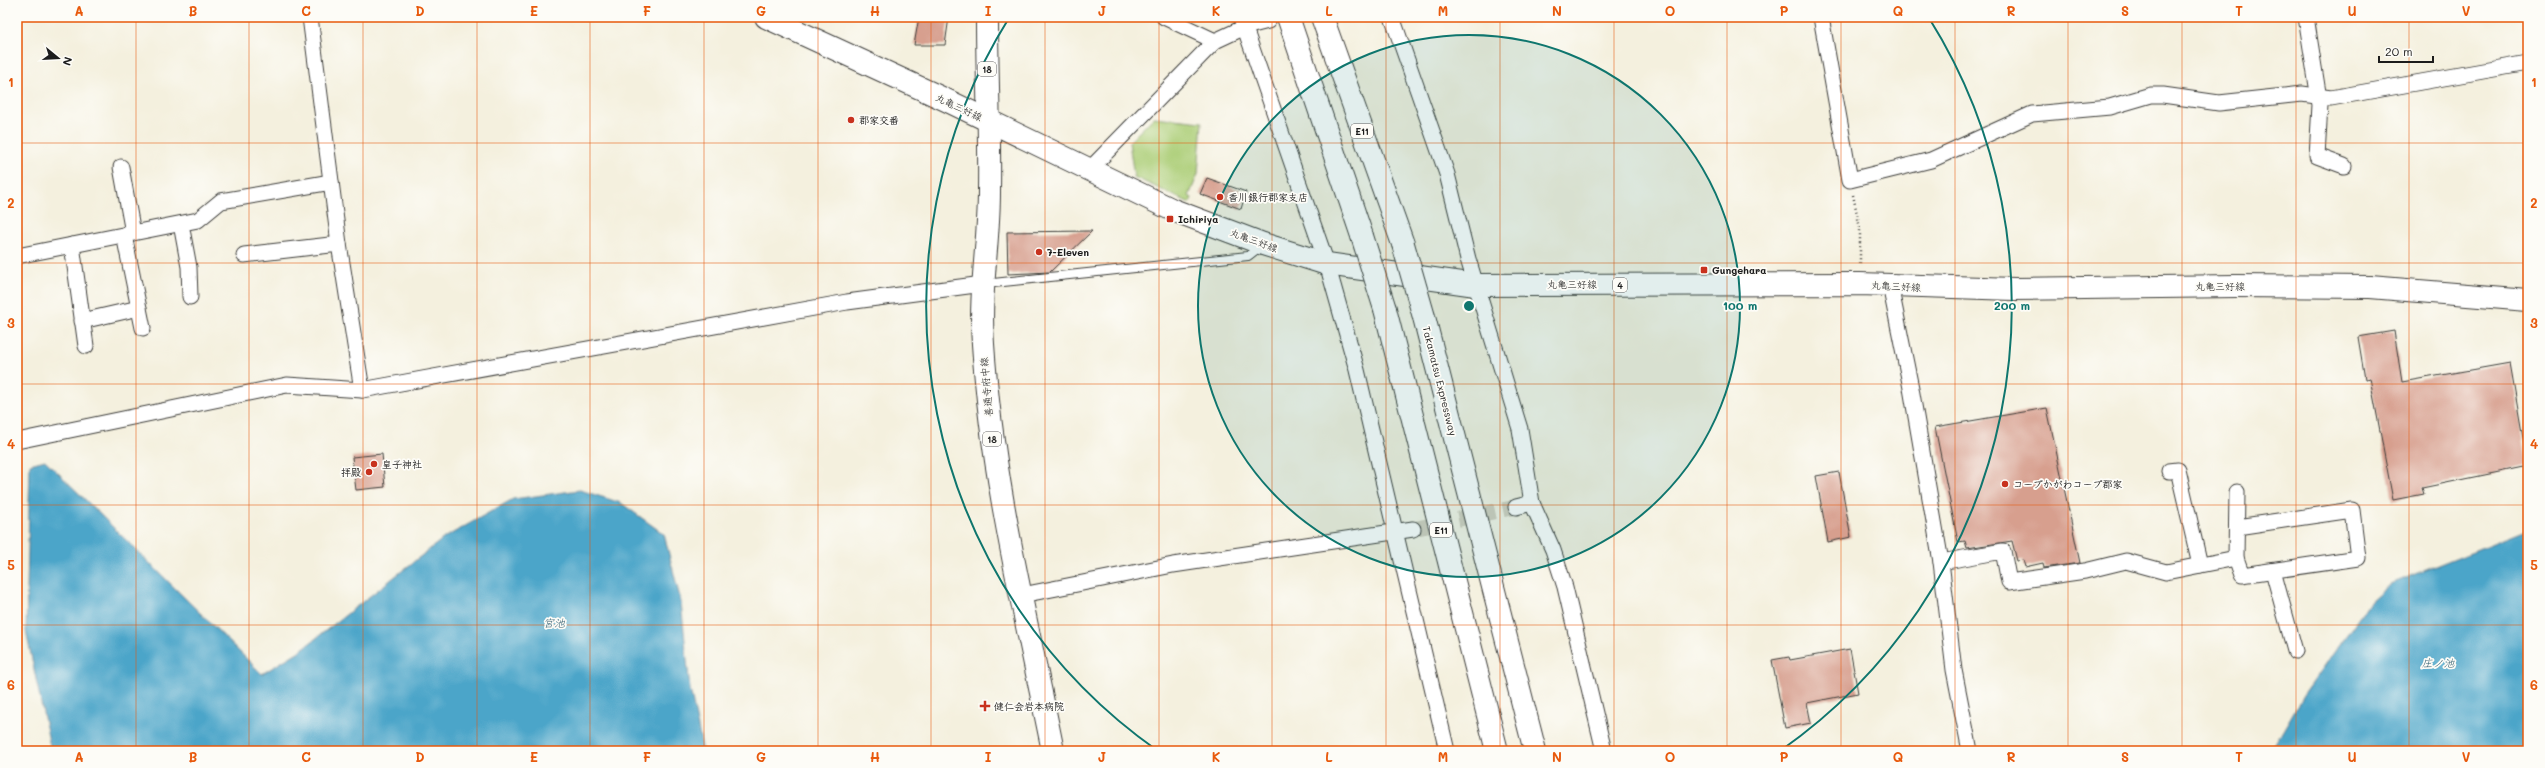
<svg xmlns="http://www.w3.org/2000/svg" width="2545" height="768" viewBox="0 0 2545 768" font-family="Mali,'Klee One',sans-serif">
<style>
.green{fill:#acce77;stroke:#64754a}
.water{fill:#4ca5c9;stroke:#346072}
.building{fill:#d79f8e}
.lines{fill:none;stroke-linecap:round;stroke-linejoin:round}
.minor-tunnel{stroke:#d4d0c1;stroke-width:15;stroke-dasharray:15 8;stroke-linecap:butt}
.service-casing{stroke:#3c3c39;stroke-width:10}
.minor-casing{stroke:#3c3c39;stroke-width:17}
.primary-casing{stroke:#3c3c39;stroke-width:24}
.motorway-casing{stroke:#3c3c39;stroke-width:24}
.path{stroke:#3c3c39;stroke-width:2.5;stroke-dasharray:1 3;stroke-linecap:butt}
.service{stroke:#fff;stroke-width:8}
.minor{stroke:#fff;stroke-width:15}
.primary{stroke:#fff;stroke-width:22}
.motorway{stroke:#fff;stroke-width:22}
.motorway-bridge-casing{stroke:#3c3c39;stroke-width:24;stroke-linecap:butt}
.motorway-bridge{stroke:#fff;stroke-width:22}
.grid{fill:none;stroke:#e8590c;stroke-width:1;stroke-opacity:0.55}
.ring{fill:none;stroke:#0f766e;stroke-width:2}
.poi-dot{fill:#c8321e;stroke:#fdfcf7;stroke-width:1.5}
.labels{text-anchor:middle;dominant-baseline:central;stroke-width:3.5;stroke-linejoin:round;paint-order:stroke}
.shield{fill:#fdfcf7;stroke:#605f5e;stroke-width:1}
.shield-label{font-size:9px;font-weight:bold;fill:#1c1c1c}
.street-label{font-size:10px;fill:#1c1c1c;stroke:#fdfcf7}
.poi-label{font-size:10px;font-weight:bold;fill:#1c1c1c;stroke:#fdfcf7;text-anchor:start}
.water-label{font-size:11px;font-style:italic;fill:#346072;stroke:#fdfcf7}
.centre{fill:#0f766e;stroke:#fdfcf7;stroke-width:2}
.ring-label{font-size:12px;text-anchor:middle;font-weight:bold;fill:#0f766e;stroke:#fdfcf7;stroke-width:3.5;stroke-linejoin:round;paint-order:stroke}
.neatline{fill:none;stroke:#e8590c;stroke-width:1.5}
.grid-label{font-size:13px;text-anchor:middle;font-weight:bold;fill:#e8590c}
</style>
<rect width="100%" height="100%" fill="#fdfcf7"/>
<filter id="ink" filterUnits="userSpaceOnUse"><feTurbulence type="fractalNoise" baseFrequency=".025" numOctaves="2"/><feDisplacementMap in="SourceGraphic" scale="8" xChannelSelector="R" yChannelSelector="G"/><feConvolveMatrix kernelMatrix="1 2 1 2 8 2 1 2 1" color-interpolation-filters="sRGB"/></filter>
<filter id="wash" filterUnits="userSpaceOnUse"><feTurbulence type="fractalNoise" baseFrequency=".012" numOctaves="4" result="noise"/><feDisplacementMap in="SourceGraphic" scale="16" xChannelSelector="R" yChannelSelector="G"/><feGaussianBlur stdDeviation="0.9" result="paint"/><feColorMatrix in="noise" values="0 0 0 0 0 0 0 0 0 0 0 0 0 0 0 0 0 1.4 0 .05"/><feComposite in="paint" operator="in"/></filter>
<g filter="url(#wash)">
<rect width="100%" height="100%" fill="#f4f0de"/>
<path class="green" d="M1154 117 1202 122 1198 174 1189 196 1192 198 1190 203 1134 177 1129 142Z"/>
<g class="water">
<path d="M45 460 262 674 301 650 444 538 513 499 580 490 621 503 664 534 681 602 690 689 703 751H51L26 631 30 464Z"/>
<path d="M2528 529V751H2271L2303 696 2370 602 2390 584Z"/>
</g>
<g id="blocks">
<g class="building">
<path d="M919 17H949L945 45H914Z"/>
<path d="M1207 178 1246 192 1241 209 1200 194Z"/>
<path d="M1092 231 1050 272 1008 274 1007 232Z"/>
<path d="M2394 331 2402 382 2510 363 2528 466 2422 488 2424 494 2393 500 2370 378 2365 379 2358 337Z"/>
<path d="M2047 408 2080 563 2044 568 2043 563 2025 567 2023 560 2017 561 2012 541 1967 548 1965 541 1958 542 1935 427Z"/>
<path d="M382 454 385 487 356 490 352 457Z"/>
<path d="M1839 472 1851 537 1828 542 1816 476Z"/>
<path d="M1850 649 1858 693 1807 703 1811 723 1785 728 1772 660 1789 657 1790 660Z"/>
</g>
</g>
</g>
<g filter="url(#ink)">
<use href="#blocks" fill-opacity="0" stroke="#3c3c39" stroke-width="1"/>
<g class="lines">
<path class="minor-tunnel" d="M1413 529 1516 507"/>
<defs>
<path id="service" d="M984 284 1248 256 1261 246"/>
<g id="minor">
<path d="M310 17 339 244 362 390"/>
<path d="M1164 17 1215 41"/>
<path d="M1241 17 1327 264 1357 370 1447 751"/>
<path d="M1392 17 1447 174 1468 259 1520 429 1532 503 1553 550 1565 587 1604 751"/>
<path d="M1821 17 1850 180 1931 160 2032 114 2110 107 2151 95H2163L2219 103 2302 94 2331 98 2528 63"/>
<path d="M2306 17 2320 105 2317 156 2344 166"/>
<path d="M121 167 133 233"/>
<path d="M1090 169 1215 41 1245 27 1268 21"/>
<path d="M181 224 189 267 190 297"/>
<path d="M124 235 143 328"/>
<path d="M72 245 86 346"/>
<path d="M244 255 339 244"/>
<path d="M17 256 198 220 221 201 331 182"/>
<path d="M1890 285 1911 388 1941 562 1954 670 1970 751"/>
<path d="M82 321 139 308"/>
<path d="M17 441 287 385 362 390 847 302 983 284"/>
<path d="M2169 471 2178 470 2200 565"/>
<path d="M1516 507 1532 503"/>
<path d="M2236 558 2242 575 2358 558 2352 510 2237 527"/>
<path d="M1941 562 2003 551 2009 582 2085 571 2126 561 2166 572 2236 558 2237 492"/>
<path d="M2273 571 2295 651"/>
<path d="M1022 595 1173 565 1413 529"/>
</g>
<g id="primary">
<path d="M766 17 946 100 1173 210 1263 244 1327 264 1476 285 1860 284 2014 289 2236 286 2370 287 2528 300"/>
<path d="M987 17C987 75 990 134 989 192 989 243 979 293 983 344 992 482 1026 616 1053 751"/>
</g>
<g id="motorway">
<path d="M1288 17 1362 236"/>
<path d="M1322 17 1403 244"/>
<path d="M1385 309 1497 751"/>
<path d="M1424 317 1535 751"/>
</g>
</defs>
<use href="#service" class="service-casing"/>
<use href="#minor" class="minor-casing"/>
<use href="#primary" class="primary-casing"/>
<use href="#motorway" class="motorway-casing"/>
<path class="path" d="M1853 195 1860 228V265"/>
<use href="#service" class="service"/>
<use href="#minor" class="minor"/>
<use href="#primary" class="primary"/>
<use href="#motorway" class="motorway"/>
<defs>
<g id="motorway-bridge">
<path d="M1362 236 1385 309"/>
<path d="M1403 244 1424 317"/>
</g>
</defs>
<use href="#motorway-bridge" class="motorway-bridge-casing"/>
<use href="#motorway-bridge" class="motorway-bridge"/>
</g>
</g>
<path class="grid" d="M136 17V751M249 17V751M363 17V751M477 17V751M590 17V751M704 17V751M818 17V751M931 17V751M1045 17V751M1159 17V751M1272 17V751M1386 17V751M1500 17V751M1614 17V751M1727 17V751M1841 17V751M1955 17V751M2068 17V751M2182 17V751M2296 17V751M2409 17V751M17 143H2528M17 263H2528M17 384H2528M17 505H2528M17 625H2528"/>
<circle cx="1469" cy="306" r="271" fill="#0f766e" fill-opacity=".12"/>
<g class="ring">
<circle cx="1469" cy="306" r="271"/>
<path d="M1158 751A543 543 0 0 1 1009 18M1929 18A543 543 0 0 1 1780 751"/>
</g>
<g class="poi-dot">
<circle cx="851" cy="120" r="4"/>
<circle cx="1220" cy="197" r="4"/>
<rect x="1166" y="215" width="8" height="8" rx="2"/>
<circle cx="1039" cy="252" r="4"/>
<rect x="1700" y="266" width="8" height="8" rx="2"/>
<circle cx="374" cy="464" r="4"/>
<circle cx="369" cy="472" r="4"/>
<circle cx="2005" cy="484" r="4"/>
<path d="M983 700h4v4h4v4h-4v4h-4v-4h-4v-4h4z"/>
</g>
<g class="labels">
<g class="shield">
<rect x="978" y="62" width="18" height="14" rx="3"/>
<rect x="1351" y="124" width="22" height="14" rx="3"/>
<rect x="1613" y="278" width="14" height="14" rx="3"/>
<rect x="983" y="432" width="18" height="14" rx="3"/>
<rect x="1430" y="523" width="22" height="14" rx="3"/>
</g>
<g class="shield-label">
<text x="987" y="69">18</text>
<text x="1362" y="131">E11</text>
<text x="1620" y="285">4</text>
<text x="992" y="439">18</text>
<text x="1441" y="530">E11</text>
</g>
<g class="street-label">
<text transform="translate(959 107) rotate(25)">丸亀三好線</text>
<text transform="translate(1254 240) rotate(20)">丸亀三好線</text>
<text x="1572" y="284">丸亀三好線</text>
<text transform="translate(1896 286) rotate(3)">丸亀三好線</text>
<text x="2220" y="286">丸亀三好線</text>
<text transform="translate(1440 381) rotate(76)">Takamatsu Expressway</text>
<text transform="translate(986 387) rotate(-95)">善通寺府中線</text>
</g>
<g class="poi-label">
<text x="859" y="120">郡家交番</text>
<text x="1228" y="197">香川銀行郡家支店</text>
<text x="1178" y="219">Ichiriya</text>
<text x="1047" y="252">7-Eleven</text>
<text x="1712" y="270">Gungehara</text>
<text x="382" y="464">皇子神社</text>
<text x="361" y="472" text-anchor="end">拝殿</text>
<text x="2013" y="484">コープかがわコープ郡家</text>
<text x="994" y="706">健仁会岩本病院</text>
</g>
<g class="water-label">
<text x="554" y="622">宮池</text>
<text x="2438" y="662">庄ノ池</text>
</g>
</g>
<circle cx="1469" cy="306" r="6" class="centre"/>
<g class="ring-label">
<text x="1740" y="310">100 m</text>
<text x="2012" y="310">200 m</text>
</g>
<rect width="2545" height="768" fill="none" stroke="#fdfcf7" stroke-width="44"/>
<g transform="translate(58 58) rotate(108)" stroke="#fdfcf7" stroke-width="3" paint-order="stroke">
<path d="M0-3L7 15L0 10L-7 15Z" fill="#1c1c1c"/>
<text y="-6" font-size="11" font-weight="bold" text-anchor="middle" fill="#1c1c1c">N</text>
</g>
<path d="M2379 56v6h54v-6" fill="none" stroke="#1c1c1c" stroke-width="2"/>
<text x="2385" y="56" font-size="12" fill="#1c1c1c" stroke="#fdfcf7" stroke-width="3" paint-order="stroke">20 m</text>
<rect x="22" y="22" width="2501" height="724" class="neatline"/>
<g class="grid-label">
<text x="79" y="16">A</text>
<text x="193" y="16">B</text>
<text x="306" y="16">C</text>
<text x="420" y="16">D</text>
<text x="534" y="16">E</text>
<text x="647" y="16">F</text>
<text x="761" y="16">G</text>
<text x="875" y="16">H</text>
<text x="988" y="16">I</text>
<text x="1102" y="16">J</text>
<text x="1216" y="16">K</text>
<text x="1329" y="16">L</text>
<text x="1443" y="16">M</text>
<text x="1557" y="16">N</text>
<text x="1670" y="16">O</text>
<text x="1784" y="16">P</text>
<text x="1898" y="16">Q</text>
<text x="2011" y="16">R</text>
<text x="2125" y="16">S</text>
<text x="2239" y="16">T</text>
<text x="2352" y="16">U</text>
<text x="2466" y="16">V</text>
<text x="11" y="87">1</text>
<text x="2534" y="87">1</text>
<text x="11" y="208">2</text>
<text x="2534" y="208">2</text>
<text x="11" y="328">3</text>
<text x="2534" y="328">3</text>
<text x="11" y="449">4</text>
<text x="2534" y="449">4</text>
<text x="11" y="570">5</text>
<text x="2534" y="570">5</text>
<text x="11" y="690">6</text>
<text x="2534" y="690">6</text>
<text x="79" y="762">A</text>
<text x="193" y="762">B</text>
<text x="306" y="762">C</text>
<text x="420" y="762">D</text>
<text x="534" y="762">E</text>
<text x="647" y="762">F</text>
<text x="761" y="762">G</text>
<text x="875" y="762">H</text>
<text x="988" y="762">I</text>
<text x="1102" y="762">J</text>
<text x="1216" y="762">K</text>
<text x="1329" y="762">L</text>
<text x="1443" y="762">M</text>
<text x="1557" y="762">N</text>
<text x="1670" y="762">O</text>
<text x="1784" y="762">P</text>
<text x="1898" y="762">Q</text>
<text x="2011" y="762">R</text>
<text x="2125" y="762">S</text>
<text x="2239" y="762">T</text>
<text x="2352" y="762">U</text>
<text x="2466" y="762">V</text>
</g>
</svg>
